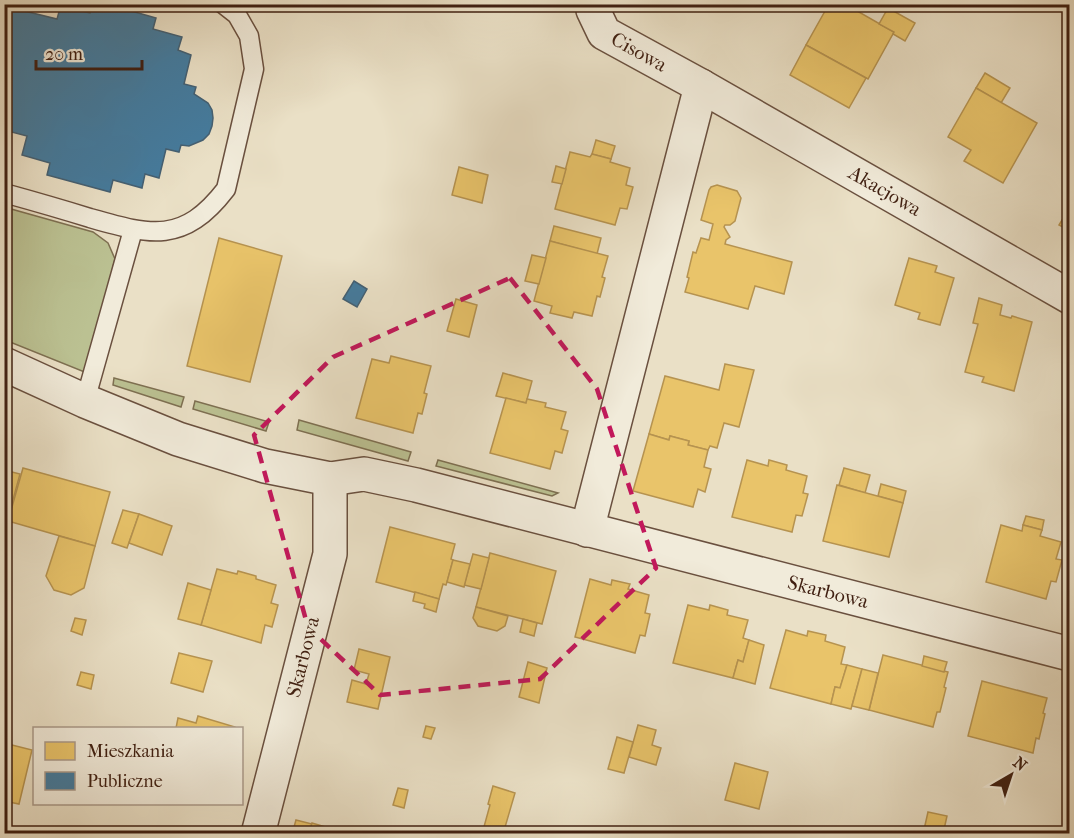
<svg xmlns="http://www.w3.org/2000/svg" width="1074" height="838" viewBox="0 0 1074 838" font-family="'IM FELL French Canon',serif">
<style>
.green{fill:#bbc192;stroke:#7e7052;stroke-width:1.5}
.homes{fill:#e9c46a;stroke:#b69350;stroke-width:1.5}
.public{fill:#457b9d;stroke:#446073;stroke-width:1.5}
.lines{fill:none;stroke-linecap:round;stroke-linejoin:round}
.lane-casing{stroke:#6a503f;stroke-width:21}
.street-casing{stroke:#6a503f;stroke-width:36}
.lane{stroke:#f1ebda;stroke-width:18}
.street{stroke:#f1ebda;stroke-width:33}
.marked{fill:none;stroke:#c2185b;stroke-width:4.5;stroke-dasharray:12 8;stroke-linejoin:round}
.labels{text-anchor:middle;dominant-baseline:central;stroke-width:6;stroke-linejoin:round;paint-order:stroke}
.street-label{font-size:20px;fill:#402012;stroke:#f1ebda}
</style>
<rect width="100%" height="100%" fill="#eae0c6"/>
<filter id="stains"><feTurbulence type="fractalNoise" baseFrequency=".00333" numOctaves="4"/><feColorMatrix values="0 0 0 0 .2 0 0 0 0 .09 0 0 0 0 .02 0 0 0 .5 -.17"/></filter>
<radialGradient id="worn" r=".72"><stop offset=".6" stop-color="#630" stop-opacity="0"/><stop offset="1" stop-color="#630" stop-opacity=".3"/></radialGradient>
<g class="green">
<path d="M4 207 93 232 108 243 115 259 87 373 5 340Z"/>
<path d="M114 378 184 397 181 407 113 385Z"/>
<path d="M195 401 269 422 266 431 193 409Z"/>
<path d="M299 420 411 452 408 461 297 430Z"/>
<path d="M438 460 558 493 552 496 436 466Z"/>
</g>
<g class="homes">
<path d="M829 4H845L894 32 868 79 806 45Z"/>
<path d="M888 8 915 23 905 41 893 34 894 32 879 24Z"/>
<path d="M806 45 866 78 849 108 790 75Z"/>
<path d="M985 73 1010 88 1001 103 976 88Z"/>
<path d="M976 88 1037 123 1003 183 964 161 971 150 948 137Z"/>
<path d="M596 140 615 146 611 159 592 154Z"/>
<path d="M570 152 590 157 592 154 611 159 610 162 630 168 626 185 633 187 627 209 620 208 615 225 555 209Z"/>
<path d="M556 166 566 169 562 184 552 182Z"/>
<path d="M459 167 488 175 482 203 452 195Z"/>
<path d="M717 185 737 191 741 198 735 221 730 225H725L724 227 730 237 726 240 725 244 792 262 784 294 755 286 748 309 685 292 689 278 687 277 693 252 696 253 701 238 709 240 713 224 701 220 709 190 711 187Z"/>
<path d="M1070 207V231L1059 225Z"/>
<path d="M554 226 601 238 597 254 550 241Z"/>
<path d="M219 238 282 256 250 382 187 366Z"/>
<path d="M550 241 608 256 602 277 605 278 600 297 597 296 592 316 574 312 572 318 550 313 552 306 534 301Z"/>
<path d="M532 255 546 258 539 284 525 281Z"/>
<path d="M909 258 937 266 935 272 954 278 940 325 918 319 920 313 895 305Z"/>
<path d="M979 298 1002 305 1000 315 1011 318 1012 316 1032 322 1014 391 982 382 984 377 965 372 978 324 973 323Z"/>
<path d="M456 299 477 305 469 337 447 331Z"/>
<path d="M391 356 431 366 424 393 427 394 422 414 418 413 413 433 356 418 372 359 389 363Z"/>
<path d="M725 364 754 370 739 427 724 423 717 448 710 446 708 450 688 445 689 441 670 436 669 440 649 434 665 376 719 390Z"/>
<path d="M503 373 532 381 526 403 496 396Z"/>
<path d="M506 398 526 403 527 399 546 403 545 407 566 412 561 429 568 431 562 453 555 451 550 469 490 453Z"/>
<path d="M649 434 669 440 670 436 689 441 688 445 708 450 704 467 711 469 705 492 698 489 693 507 633 491Z"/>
<path d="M747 460 768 466 769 460 787 465 786 470 807 476 803 493 808 494 802 516 796 515 792 532 732 517Z"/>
<path d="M23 468 110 492 95 546 8 521Z"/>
<path d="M844 468 870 475 865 493 839 485Z"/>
<path d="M4 470 20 474 8 518 4 517Z"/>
<path d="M881 484 906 491 903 503 878 496Z"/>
<path d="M837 485 903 503 889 557 823 541Z"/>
<path d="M123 510 139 514 127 548 112 543Z"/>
<path d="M139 514 172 526 162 555 129 543Z"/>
<path d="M1026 516 1044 520 1042 530 1023 525Z"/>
<path d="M1001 525 1022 531 1023 525 1042 530 1040 536 1061 542 1056 559 1062 560 1056 582 1051 581 1046 599 986 582Z"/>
<path d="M390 527 455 544 451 559 453 560 447 582 446 585 443 584 439 599 376 582Z"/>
<path d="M59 536 95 546 84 588 71 595 54 590 46 576Z"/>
<path d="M490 553 556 571 542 624 476 607Z"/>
<path d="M473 554 489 558 481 589 464 585Z"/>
<path d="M453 560 470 564 464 587 447 582Z"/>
<path d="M217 569 237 574 238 571 256 576V579L276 585 271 603 278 605 272 627 265 625 261 643 201 625Z"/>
<path d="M590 579 611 585 612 580 630 584 628 589 649 595 645 613 650 614 645 636 640 635 635 653 575 637Z"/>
<path d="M188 583 211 590 201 625 178 619Z"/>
<path d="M415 592 439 599 436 612 424 608 425 604 413 601Z"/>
<path d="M688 605 709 610 710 605 728 610 727 615 748 620 743 638 749 640 743 662 738 660 733 678 673 663Z"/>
<path d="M476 607 508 616 505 626 497 631 478 626 473 618Z"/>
<path d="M75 618 86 620 82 635 71 631Z"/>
<path d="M523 619 537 623 534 636 520 632Z"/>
<path d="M786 630 807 636 808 631 826 635 825 641 845 647 841 664 847 665 840 688 835 687 831 704 770 688Z"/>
<path d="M749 640 764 645 755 684 733 678 738 660 743 662Z"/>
<path d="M359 649 390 657 378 709 347 702 352 680 366 684 369 674 354 670Z"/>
<path d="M179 653 212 661 203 692 171 683Z"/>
<path d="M883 655 948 672 944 687 946 688 940 712H937L933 727 869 710Z"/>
<path d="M924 656 947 662 944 672 922 666Z"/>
<path d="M528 662 547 668 539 703 519 697Z"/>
<path d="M847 665 862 669 851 709 831 704 835 687 840 688Z"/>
<path d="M862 669 878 673 869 710 852 706Z"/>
<path d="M81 672 94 675 91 689 77 685Z"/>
<path d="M982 681 1047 698 1043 713 1045 714 1039 739 1036 738 1033 753 968 736Z"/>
<path d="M198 716 235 727V728H176L178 718 196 723Z"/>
<path d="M638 725 656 730 652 745 661 748 656 765 629 757Z"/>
<path d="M426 726 435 728 431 739 423 737Z"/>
<path d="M617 737 633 742 624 773 608 769Z"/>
<path d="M4 743 32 750 19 804 4 801Z"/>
<path d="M735 763 768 772 759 809 725 800Z"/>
<path d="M493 786 515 793 503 834H482L490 805 488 804Z"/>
<path d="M398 788 408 790 404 808 393 805Z"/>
<path d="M928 812 947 816 943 834H923Z"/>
<path d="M296 820 312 824 309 834H292Z"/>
<path d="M312 823 349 834H309Z"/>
</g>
<g class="public">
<path d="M92 4H107L156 18 153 29 182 37 178 50 191 55 184 84 196 87 194 94 208 103 212 110 213 118 212 126 209 134 203 140 189 146 181 145 179 152 166 149 159 178 145 174 142 188 113 180 110 192 47 175 50 163 22 155 27 136 4 130V6L57 19 61 5 90 13Z"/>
<path d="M354 281 367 289 357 307 343 299Z"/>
</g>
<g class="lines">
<defs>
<g id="lane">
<path d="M4 193C33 201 61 209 90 218 150 235 183 245 226 189L254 69 249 36 237 15 223 4"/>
<path d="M85 401 133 230"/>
</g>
<g id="street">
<path d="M593 4V10L604 33 701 86 1070 297"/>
<path d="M4 364 85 401 178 439 265 466 330 479 364 474 416 485 1070 654"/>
<path d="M587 530 701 86"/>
<path d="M258 834 330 554V479"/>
</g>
</defs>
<use href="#lane" class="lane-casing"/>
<use href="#street" class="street-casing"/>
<use href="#lane" class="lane"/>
<use href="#street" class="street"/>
</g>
<path class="marked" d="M510 278 597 389 656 568 540 679 380 695 308 627 254 435 333 357Z"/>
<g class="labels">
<g class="street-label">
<text transform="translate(639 52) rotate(29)">Cisowa</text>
<text transform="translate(885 191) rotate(30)">Akacjowa</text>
<text transform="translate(828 592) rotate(14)">Skarbowa</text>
<text transform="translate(303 657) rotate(-76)">Skarbowa</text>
</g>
</g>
<rect width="1074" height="838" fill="none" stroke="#eae0c6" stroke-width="24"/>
<rect x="6" y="6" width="1062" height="826" fill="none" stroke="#402012" stroke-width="3"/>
<rect x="12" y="12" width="1050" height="814" fill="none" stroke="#402012" stroke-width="1.5"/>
<rect x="33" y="727" width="210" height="78" fill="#f1ebda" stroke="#aa9a8a" stroke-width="1.5"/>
<rect x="45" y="742" width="30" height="18" fill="#e9c46a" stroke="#aa9a8a" stroke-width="1.5"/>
<text x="87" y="757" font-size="18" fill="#402012">Mieszkania</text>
<rect x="45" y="772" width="30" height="18" fill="#457b9d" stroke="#aa9a8a" stroke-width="1.5"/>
<text x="87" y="787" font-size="18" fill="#402012">Publiczne</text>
<g transform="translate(1011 775) rotate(39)" stroke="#f1ebda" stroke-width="4.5" paint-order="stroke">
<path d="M0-4.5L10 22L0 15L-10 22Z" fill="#402012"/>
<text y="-9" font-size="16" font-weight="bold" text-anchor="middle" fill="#402012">N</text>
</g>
<path d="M36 60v9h106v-9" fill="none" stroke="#402012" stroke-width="3"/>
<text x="45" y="60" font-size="18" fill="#402012" stroke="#f1ebda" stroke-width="4.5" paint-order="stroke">20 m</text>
<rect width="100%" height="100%" filter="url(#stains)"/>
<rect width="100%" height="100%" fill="url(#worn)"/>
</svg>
